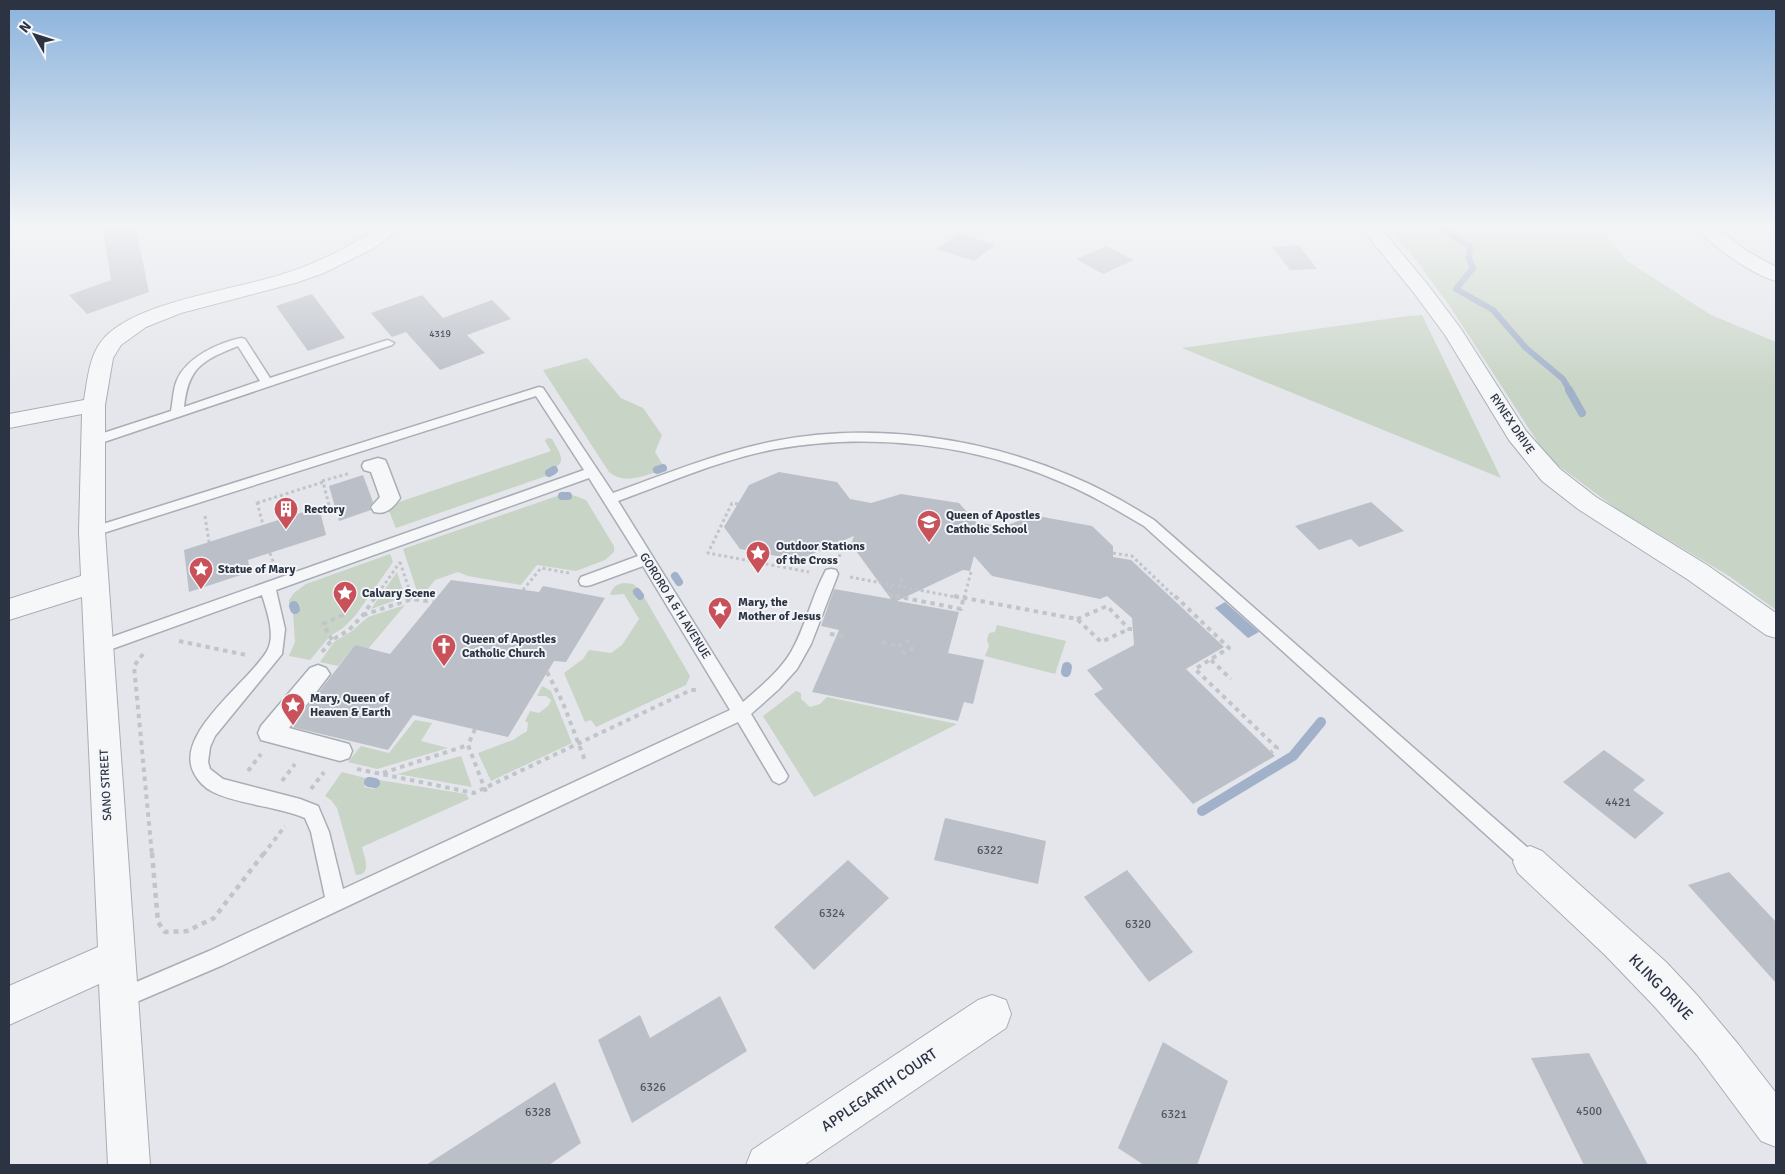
<svg xmlns="http://www.w3.org/2000/svg" width="1785" height="1174" viewBox="0 0 1785 1174" font-family="Signika,sans-serif">
<style>
.green{fill:#c8d4c5}
.water{fill:#a1b1c9}
.lines{fill:none;stroke-linecap:round;stroke-linejoin:round}
.stream-far2{stroke:#a1b1c9;stroke-width:6}
.stream-far1{stroke:#a1b1c9;stroke-width:8}
.stream{stroke:#a1b1c9;stroke-width:10}
.building{fill:#bbbfc7}
.service-casing{stroke:#a9adb5;stroke-width:3}
.pedestrian-casing{stroke:#a9adb5;stroke-width:3}
.minor-casing{stroke:#a9adb5;stroke-width:2}
.path-far2{stroke:#c1c4c9;stroke-width:3;stroke-dasharray:3 3;stroke-linecap:butt}
.path-far1{stroke:#c1c4c9;stroke-width:4;stroke-dasharray:4.5 4.5;stroke-linecap:butt}
.path{stroke:#c1c4c9;stroke-width:4.5;stroke-dasharray:5 5;stroke-linecap:butt}
.service{fill:#f6f7f9;fill-rule:evenodd}
.pedestrian{fill:#f6f7f9;fill-rule:evenodd}
.minor{fill:#f6f7f9;fill-rule:evenodd}
.labels{text-anchor:middle;dominant-baseline:central;stroke-width:4;stroke-linejoin:round;paint-order:stroke}
.number-label{font-size:10px;fill:#505663}
.street-label{font-size:12px;fill:#2c3342;stroke:#f3f5f8}
.poi-label{font-size:12px;font-weight:bold;fill:#2c3342;stroke:#f3f5f8;text-anchor:start}
.near-number-label{font-size:12px;fill:#505663}
.near-street-label{font-size:15px;fill:#2c3342;stroke:#f3f5f8}
</style>
<rect width="100%" height="100%" fill="#e4e6eb"/>
<g class="green">
<path d="M1381 224H1597L1626 260 1711 315 1776 342V610L1729 576 1617 509 1548 458 1449 305 1409 251Z"/>
<path d="M1422 315 1501 478 1182 348 1408 316Z"/>
<path d="M587 358 621 398 643 408 662 435 655 452 664 467 655 469 656 472C640 477 624 484 609 472L543 370Z"/>
<path d="M547 438 552 439C562 457 568 463 547 472L549 475 396 528 387 506 551 451 545 441Z"/>
<path d="M563 494 576 496 586 500 614 546V552L605 560 576 571 537 565 521 585 468 576 458 572 435 580 427 590 417 591 403 549Z"/>
<path d="M390 554 393 562 355 616 343 628 330 636 310 660 289 656 295 642 293 612 300 608 298 602 289 607V600L294 593 306 584Z"/>
<path d="M397 572 405 597 371 609Z"/>
<path d="M624 583 633 584 639 589 633 591 637 600 644 597 690 676 686 685 596 727 591 720 585 722 564 673 583 659 589 650 611 653 622 645 639 619 624 594 610 595C613 587 616 584 624 583Z"/>
<path d="M405 605 368 649 355 645 338 666 320 662 334 642 352 631 368 617Z"/>
<path d="M997 625 1066 641 1055 674 985 656 989 646 987 640 989 633 995 632Z"/>
<path d="M542 686 551 691 572 743 491 781 478 753 513 740 527 731 528 723 525 721 530 711 539 713 549 705 551 700 546 696H537Z"/>
<path d="M796 691 801 693V699L810 707 820 704 827 697 957 724 814 797 763 716Z"/>
<path d="M415 720 432 723 421 741 448 748 377 769 348 762 361 746 389 753Z"/>
<path d="M461 756 472 787 397 774Z"/>
<path d="M342 772 369 779 364 787 374 789 379 780 466 794 469 799 362 847C364 857 373 875 356 875L337 808 331 800 325 796Z"/>
</g>
<path class="water" d="M1225 602 1259 632 1248 638 1215 608Z"/>
<g class="lines">
<path class="stream-far2" d="M1434 224 1470 246 1469 259 1473 268 1456 289 1493 310 1526 348 1563 379 1570 391"/>
<g class="stream-far1">
<path d="M1569 390 1582 413"/>
<path d="M657 470 663 468"/>
<path d="M549 473 554 470"/>
<path d="M562 496H568"/>
<path d="M675 576 679 582"/>
<path d="M637 592 640 596"/>
</g>
<g class="stream">
<path d="M294 606 295 609"/>
<path d="M1066 672 1067 667"/>
<path d="M369 782 375 783"/>
<path d="M1202 811 1293 756 1321 722"/>
</g>
</g>
<g class="building">
<path d="M102 224H135L149 292 87 314 69 295 111 280Z"/>
<path d="M958 233 995 245 974 261 937 249Z"/>
<path d="M1299 245 1317 269 1290 270 1272 247Z"/>
<path d="M1107 246 1134 260 1103 274 1076 259Z"/>
<path d="M312 294 345 338 308 351 276 306Z"/>
<path d="M422 295 443 318 492 300 511 319 467 335 485 353 440 370 406 332 392 337 371 313Z"/>
<path d="M779 472 837 482 850 499 871 503 901 494 959 503 976 522 1004 527 1032 515 1092 526 1113 546V557L1131 560 1224 647 1186 669 1275 756 1193 804 1094 694 1103 689 1087 670 1134 645 1132 618 1107 596 1100 599 992 576 974 556 970 571 963 570 897 601 959 612 948 653 984 660 973 704 964 702 958 721 812 692 839 630 821 626 834 589 891 599 851 544 854 536 798 560 740 549 724 527 749 485Z"/>
<path d="M363 475 373 502 369 507 371 510 339 521 329 486Z"/>
<path d="M1371 502 1404 531 1359 547 1351 539 1319 550 1295 526Z"/>
<path d="M319 507 326 535 248 560 250 572 189 592 184 550Z"/>
<path d="M451 580 539 592 543 586 605 598 566 662 554 661 508 737 413 715 388 750 292 727 355 645 390 654Z"/>
<path d="M1604 750 1645 780 1633 790 1664 813 1635 839 1563 782Z"/>
<path d="M945 818 1046 841 1038 884 934 860Z"/>
<path d="M848 860 889 898 814 970 774 927Z"/>
<path d="M1127 870 1193 952 1149 982 1084 897Z"/>
<path d="M1729 872 1776 922V983L1688 885Z"/>
<path d="M720 996 747 1051 632 1123 598 1040 640 1015 650 1038Z"/>
<path d="M1163 1042 1228 1081 1197 1165H1144L1118 1148Z"/>
<path d="M1589 1053 1648 1165H1584L1531 1058Z"/>
<path d="M555 1082 581 1143 549 1165H426Z"/>
</g>
<g class="lines">
<defs>
<g id="service">
<path d="M241 338 245 339 270 378 384 341 388 340 394 343 392 345 98 444H88L87 441 88 438 171 411C173 401 173 389 177 380 187 357 218 343 241 338ZM238 346 260 381 184 407C188 367 203 360 238 346Z"/>
<path d="M539 387 543 388 613 493C666 474 719 452 775 441 872 422 980 437 1071 476 1100 488 1127 503 1154 520L1537 856 1539 862 1537 868 1530 871 1523 868 1144 526C1117 510 1090 494 1061 482 973 444 870 432 776 449 722 459 670 482 618 501L743 702C760 687 779 672 791 652 805 628 811 599 824 574L826 570 831 569 836 570 838 574 811 644 797 669 779 689 751 714 785 771 788 776 785 781 779 784 773 781 738 722 223 965 120 1009 113 1006 110 999 113 992 209 951 325 897 311 832 305 818C277 806 240 805 213 792 205 788 198 781 194 773 173 734 249 682 267 651 276 636 267 611 262 595L98 654 92 652 90 648 92 644 584 470 536 396 97 535H87L85 532 87 529ZM589 478 638 556 581 577 579 581 581 585 586 586 591 585 643 566 730 710 343 889 329 832 318 806 300 799 223 779 210 769 208 762 210 747 215 736 282 654 285 629 276 590Z"/>
</g>
<g id="pedestrian">
<path d="M378 458 385 460 387 464 400 498C393 508 386 515 374 512L371 507 380 497 371 472 364 470 362 466 364 462Z"/>
<path d="M318 665 326 668 330 674 289 728 349 744 352 751 349 758 340 761 261 740 258 733 261 726 310 668Z"/>
</g>
<g id="minor">
<path d="M385 224H406L374 248 324 273 295 283 181 313 146 327 121 345 113 358 105 405V532L150 1165H108L99 984 9 1025V986L98 947 82 597 9 620V599L81 576 79 532 82 414 9 428V414L84 400C88 378 89 354 105 337 140 301 235 290 283 274 319 263 353 245 385 224Z"/>
<path d="M1358 224H1377L1428 285 1461 329 1526 431 1560 469 1596 497 1707 565 1776 613V638L1766 635 1687 579 1578 509 1542 481 1509 440 1445 335 1414 293Z"/>
<path d="M1694 224H1714L1745 250 1776 267V281C1754 276 1707 243 1694 224Z"/>
<path d="M1530 846 1542 851 1666 962 1697 995 1738 1044 1776 1093V1147L1761 1141 1697 1055 1655 1007 1605 955 1518 873 1513 862 1518 851Z"/>
<path d="M992 995 1006 1000 1011 1014 1006 1028 804 1165H746L752 1150 978 1000Z"/>
</g>
</defs>
<use href="#service" class="service-casing"/>
<use href="#pedestrian" class="pedestrian-casing"/>
<use href="#minor" class="minor-casing"/>
<g class="path-far2">
<path d="M322 481 351 473"/>
<path d="M257 502 263 525"/>
<path d="M257 503 323 482 330 509"/>
<path d="M738 504 732 503 708 553 809 572"/>
<path d="M205 516 209 542"/>
<path d="M270 553 274 564"/>
<path d="M1113 553 1132 556 1176 598"/>
<path d="M839 557 843 548"/>
<path d="M400 562 412 598"/>
<path d="M850 577 961 598"/>
<path d="M891 586 888 595 901 598"/>
<path d="M899 587 902 578"/>
<path d="M523 590 541 568 569 573"/>
<path d="M375 598 400 562"/>
<path d="M964 598 971 572"/>
</g>
<g class="path-far1">
<path d="M411 596 412 599"/>
<path d="M895 596 961 609 964 596"/>
<path d="M954 596 1077 619 1101 642 1129 629"/>
<path d="M1175 596 1229 648 1195 669 1277 748 1271 752"/>
<path d="M363 615 412 599 433 602"/>
<path d="M1077 619 1107 606 1129 629H1133"/>
<path d="M830 634 844 636"/>
<path d="M332 640 323 624 345 614"/>
<circle cx="906" cy="647" r="6"/>
<path d="M179 641 246 655"/>
<path d="M882 642 899 646"/>
<path d="M322 652 332 640 349 630 363 615 376 596"/>
<path d="M143 654 134 666 152 855"/>
<path d="M1211 660 1231 679"/>
<path d="M547 672 563 703 586 763"/>
<path d="M475 729 468 745 486 792"/>
<path d="M357 769 474 793 691 690H698"/>
<path d="M248 771 261 754"/>
<path d="M383 773 468 745"/>
<path d="M282 781 295 764"/>
<path d="M311 789 324 772"/>
<path d="M263 855 285 826"/>
</g>
<path class="path" d="M152 853 158 922 165 932 187 931 214 918 264 853"/>
<use href="#service" class="service"/>
<use href="#pedestrian" class="pedestrian"/>
<use href="#minor" class="minor"/>
</g>
<linearGradient id="sky" x2="0" y2="1"><stop stop-color="#8bb3dc"/><stop offset="0.58" stop-color="#f3f4f6"/><stop offset="1" stop-color="#f3f4f6" stop-opacity="0"/></linearGradient>
<rect width="1785" height="389" fill="url(#sky)"/>
<defs>
<symbol id="building-pin" viewBox="-11 -11 22 30"><path d="M0 17L-7.5 6A9.5 9.5 0 1 1 7.5 6Z" fill="#c8515a" stroke="#f3f5f8"/><path d="M-4-6H4V6H1V3H-1V6H-4ZM-2.5-4.3h1.7v1.8h-1.7ZM.8-4.3h1.7v1.8H.8ZM-2.5-1h1.7V.8h-1.7ZM.8-1h1.7V.8H.8Z" fill="#fff"/></symbol>
<symbol id="school-pin" viewBox="-11 -11 22 30"><path d="M0 17L-7.5 6A9.5 9.5 0 1 1 7.5 6Z" fill="#c8515a" stroke="#f3f5f8"/><path d="M0-5L7-2L0 1L-7-2ZM-4 1L0 2.5L4 1V4Q0 6-4 4Z" fill="#fff"/></symbol>
<symbol id="sight-pin" viewBox="-11 -11 22 30"><path d="M0 17L-7.5 6A9.5 9.5 0 1 1 7.5 6Z" fill="#c8515a" stroke="#f3f5f8"/><path d="M0-6L1.8-2.2L6-1.7L2.9 1.2L3.7 5.4L0 3.3L-3.7 5.4L-2.9 1.2L-6-1.7L-1.8-2.2Z" fill="#fff"/></symbol>
<symbol id="church-pin" viewBox="-11 -11 22 30"><path d="M0 17L-7.5 6A9.5 9.5 0 1 1 7.5 6Z" fill="#c8515a" stroke="#f3f5f8"/><path d="M-1.2-6h2.4v3.5h3.3v2.4h-3.3V6h-2.4V-.1h-3.3v-2.4h3.3Z" fill="#fff"/></symbol>
</defs>
<g fill-rule="evenodd">
<use href="#building-pin" x="272" y="495" width="28" height="38"/>
<use href="#school-pin" x="915" y="508" width="28" height="38"/>
<use href="#sight-pin" x="744" y="539" width="28" height="38"/>
<use href="#sight-pin" x="187" y="555" width="28" height="38"/>
<use href="#sight-pin" x="331" y="579" width="28" height="38"/>
<use href="#sight-pin" x="706" y="595" width="28" height="38"/>
<use href="#church-pin" x="430" y="632" width="28" height="38"/>
<use href="#sight-pin" x="279" y="691" width="28" height="38"/>
</g>
<g class="labels">
<g class="number-label">
<text x="440" y="334">4319</text>
</g>
<g class="street-label">
<text transform="translate(1512 424) rotate(56)">RYNEX DRIVE</text>
<text transform="translate(675 606) rotate(58)">GORORO A &amp; H AVENUE</text>
<text transform="translate(106 785) rotate(-93)">SANO STREET</text>
</g>
<g class="poi-label">
<text x="304" y="509">Rectory</text>
<text x="946" y="515">Queen of Apostles<tspan x="946" dy="14">Catholic School</tspan></text>
<text x="776" y="546">Outdoor Stations<tspan x="776" dy="14">of the Cross</tspan></text>
<text x="218" y="569">Statue of Mary</text>
<text x="362" y="593">Calvary Scene</text>
<text x="738" y="602">Mary, the<tspan x="738" dy="14">Mother of Jesus</tspan></text>
<text x="462" y="639">Queen of Apostles<tspan x="462" dy="14">Catholic Church</tspan></text>
<text x="310" y="698">Mary, Queen of<tspan x="310" dy="14">Heaven &amp; Earth</tspan></text>
</g>
<g class="near-number-label">
<text x="1618" y="802">4421</text>
<text x="990" y="850">6322</text>
<text x="832" y="913">6324</text>
<text x="1138" y="924">6320</text>
<text x="653" y="1087">6326</text>
<text x="1589" y="1111">4500</text>
<text x="538" y="1112">6328</text>
<text x="1174" y="1114">6321</text>
</g>
<g class="near-street-label">
<text transform="translate(1661 987) rotate(46)">KLING DRIVE</text>
<text transform="translate(879 1090) rotate(-34)">APPLEGARTH COURT</text>
</g>
</g>
<rect width="1785" height="1174" fill="none" stroke="#2c3342" stroke-width="20"/>
<g transform="translate(35 35) rotate(309)" stroke="#f3f5f8" stroke-width="4" paint-order="stroke">
<path d="M0-4L9 19L0 12L-9 19Z" fill="#2c3342"/>
<text y="-8" font-size="14" font-weight="bold" text-anchor="middle" fill="#2c3342">N</text>
</g>
</svg>
